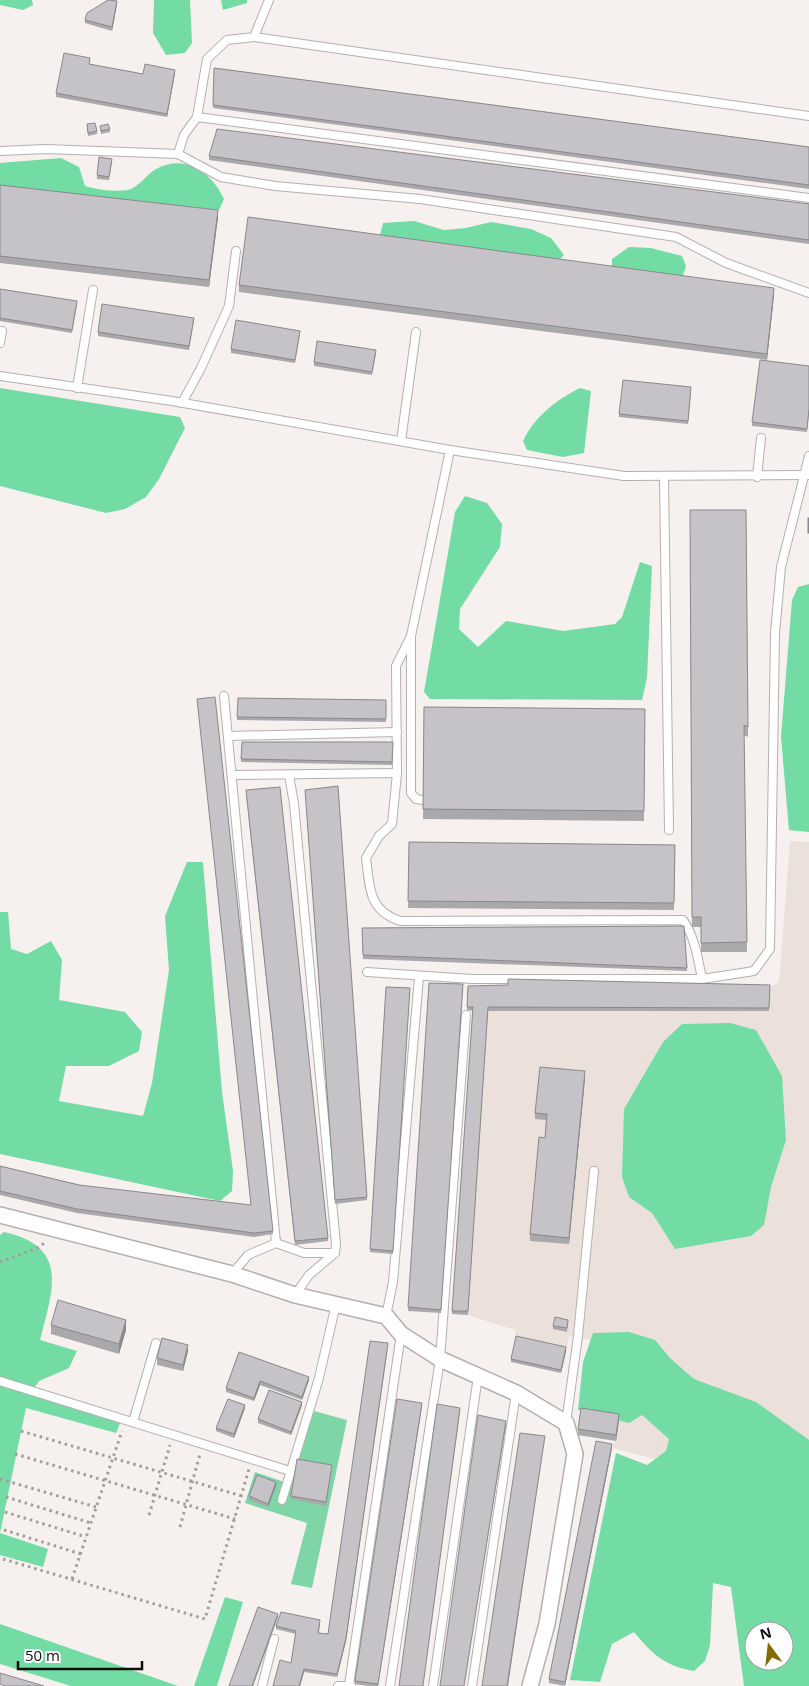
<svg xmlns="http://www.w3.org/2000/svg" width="809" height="1686" viewBox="0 0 809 1686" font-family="'Open Sans',sans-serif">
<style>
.built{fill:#ece0db;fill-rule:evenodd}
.green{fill:#7ed5a5}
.forest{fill:#73dca4;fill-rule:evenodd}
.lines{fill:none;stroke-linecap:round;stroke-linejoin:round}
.service-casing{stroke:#b5b0ae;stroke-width:10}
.minor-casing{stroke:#b5b0ae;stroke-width:18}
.path{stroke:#a29e9d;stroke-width:3;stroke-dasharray:2.5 4;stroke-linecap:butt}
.service{stroke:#fff;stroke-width:8}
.minor{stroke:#fff;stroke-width:15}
.wall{fill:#a9a8ab}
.shaded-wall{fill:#8a888b}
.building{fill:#c5c3c7;stroke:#8a888b}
</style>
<rect width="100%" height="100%" fill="#f6f0ee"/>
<path class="built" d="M790 841 809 842V1686H752L743 1481 612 1448 615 1441 578 1435 597 1341 569 1336 566 1351 516 1340 515 1330 468 1315 488 1011H768L770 988 779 982ZM754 1631H784V1661H754Z"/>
<path class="green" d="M314 1411 347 1420 312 1588 291 1584 307 1523 245 1503 255 1472 290 1484Z"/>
<g class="forest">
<path d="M0 0H32L33 5 23 10 0 5Z"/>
<path d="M154 0H190L192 43 185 53 166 55 153 33Z"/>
<path d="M221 0H247V3L223 10Z"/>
<path d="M61 158 79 167 85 186C99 190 114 192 128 190 138 188 147 174 156 169 184 153 212 172 224 199L219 210 0 187V163Z"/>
<path d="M414 221 444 230 466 228 491 222 531 229 551 238 564 255 559 260 380 235 383 223Z"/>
<path d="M629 247 651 248 682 256 686 266 682 278 612 268V259Z"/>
<path d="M0 388 180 417 185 428 159 479 146 497 125 509 106 513 0 486Z"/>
<path d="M580 388 591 391 584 453 563 457 527 450 523 441C535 416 556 400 580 388Z"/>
<path d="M465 496 487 503 502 524 500 547 460 609 459 629 478 647 506 621 563 631 615 624 622 617 640 562 652 566 647 678 642 700 430 699 424 692 455 512Z"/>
<path d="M809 584V832L789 830 781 737 792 600 798 587Z"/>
<path d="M187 862H203L222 1092 233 1171 232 1191 220 1201 0 1154V912H8L11 949 27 954 51 941 62 960 59 1000 125 1012 142 1032 139 1051 109 1066H66L59 1101 143 1116 152 1083 169 970 165 916Z"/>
<path d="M730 1023 756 1030 782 1076 786 1140 771 1187 764 1225 751 1236 675 1249 652 1213 629 1197 622 1177 624 1109 663 1042 682 1024Z"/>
<path d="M4 1232C71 1247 52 1291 40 1340L77 1351 69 1368 39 1381 30 1394 121 1421 116 1433 26 1408 0 1533 48 1549 43 1567 0 1555V1235Z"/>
<path d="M629 1332 655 1340 671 1359 694 1379 756 1402 809 1440V1686H744L731 1587 713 1583 710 1645 705 1661 694 1671C665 1666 652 1654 634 1632L612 1644 600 1682 570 1680 616 1453 647 1465 666 1451 669 1439 642 1415 629 1423 578 1410 583 1362 593 1333ZM754 1631H784V1661H754Z"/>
<path d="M225 1597 243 1602 217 1686H194Z"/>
<path d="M0 1624 178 1686H71L0 1664Z"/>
</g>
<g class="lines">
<defs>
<g id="service">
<path d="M254 37 809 116"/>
<path d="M197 117 809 198"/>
<path d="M0 151 46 149 178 154 184 135 197 117 207 59 227 40 254 37 269 0"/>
<path d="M178 154 221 177 275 186 420 199 676 237 726 263 809 293"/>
<path d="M0 343 2 331"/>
<path d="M0 376 172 401 450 450 624 476 809 475"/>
<path d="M77 388 93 290"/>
<path d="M182 403 201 368 229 306 236 251"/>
<path d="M401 441 416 332"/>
<path d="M757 477 761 438"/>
<path d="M664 478 669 830"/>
<path d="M411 636 396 666 397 773 392 824 379 836 366 858C370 888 368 910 400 921L683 920C695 937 698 959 702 979"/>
<path d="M224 696 276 1243"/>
<path d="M228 736 397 732"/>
<path d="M233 775 397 773"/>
<path d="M289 775 294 804 336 1244 335 1253 309 1275 295 1295"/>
<path d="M423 800 416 799 411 793V636L450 450"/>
<path d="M367 972 472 979H702L754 971 770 949 775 633 781 567 809 456"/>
<path d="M232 1274 248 1255 276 1243 304 1253H335"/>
<path d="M386 1316 393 1282 419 977"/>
<path d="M0 1381 290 1471"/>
<path d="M133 1422 156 1343"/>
<path d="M566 1423 578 1336 594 1171"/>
<path d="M282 1500 319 1378 336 1304"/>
<path d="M349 1685 401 1334"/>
<path d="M262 1686 274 1639"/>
<path d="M338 1686H351"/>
<path d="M390 1686 440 1359 466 1015"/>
<path d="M433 1686 478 1376"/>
<path d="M472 1686 516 1393"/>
</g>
<path id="minor" d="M0 1215 232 1274 295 1295 386 1316 401 1334 440 1359 516 1393 566 1423 575 1454 547 1624 530 1686"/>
</defs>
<use href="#service" class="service-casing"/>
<use href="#minor" class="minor-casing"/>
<g class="path">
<path d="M0 1262 40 1247 46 1241"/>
<path d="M21 1431 242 1496"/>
<path d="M15 1454 235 1519"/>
<path d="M0 1479 96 1507"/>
<path d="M6 1497 91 1523"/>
<path d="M5 1512 86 1537"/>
<path d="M149 1515 170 1445"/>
<path d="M180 1527 200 1454"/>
<path d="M4 1530 81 1554"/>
<path d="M3 1559 205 1619 249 1469"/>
<path d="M72 1579 122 1431"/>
</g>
<use href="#service" class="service"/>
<use href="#minor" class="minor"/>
</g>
<g class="wall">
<path d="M117 4 112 31 85 23V20Z"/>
<path d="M90 64 143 74 175 73 167 117 56 97V93Z"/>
<path d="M214 68 809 147V189L213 108Z"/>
<path d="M87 124 97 131V134L88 136Z"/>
<path d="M100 126 110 129V132L101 134Z"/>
<path d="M209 156 809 204V244L209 160Z"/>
<path d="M112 162 109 180 97 179V175Z"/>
<path d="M0 185 218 217 209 287 0 263Z"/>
<path d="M239 285 774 295 767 360 239 292Z"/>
<path d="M0 289 77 305 72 333 0 321Z"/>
<path d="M194 321 189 350 98 336V332Z"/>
<path d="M300 334 295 363 231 353V349Z"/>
<path d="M376 354 372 375 314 366V362Z"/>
<path d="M809 366V412L807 432 752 426V422Z"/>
<path d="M691 391 688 424 619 417V414Z"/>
<path d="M690 510H746L748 737 744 735 747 952H701V927H692Z"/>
<path d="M386 700V722L237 720V717Z"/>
<path d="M424 707 645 709 644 821 423 819Z"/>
<path d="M242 742H393L392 765 241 762Z"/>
<path d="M338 786 367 1200 335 1204 305 790Z"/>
<path d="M246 794 328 1238V1241L295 1245Z"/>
<path d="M409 842 675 845 674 910 408 908Z"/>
<path d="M684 926 687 971 363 959 362 928Z"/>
<path d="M429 983 463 984 441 1313 408 1311Z"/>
<path d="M770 985 769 1011H488L468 1315 452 1314 473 1011 467 1010 468 986Z"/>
<path d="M386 987 410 988 393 1254 370 1252Z"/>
<path d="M585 1078 569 1244 530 1241V1234L545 1138 546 1120 535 1119V1113Z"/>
<path d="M0 1166 273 1231V1234L254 1237 77 1213 0 1195Z"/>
<path d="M568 1323 567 1332 553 1329V1326Z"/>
<path d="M51 1325 126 1330 119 1354 51 1334Z"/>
<path d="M388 1347 346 1641 337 1677 304 1672 300 1686H273L291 1663 296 1634 276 1629V1626L320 1624 319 1633 328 1634Z"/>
<path d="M188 1351 183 1371 157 1365V1358Z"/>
<path d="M566 1351 561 1373 511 1362V1359Z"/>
<path d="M239 1352 309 1380 302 1400 260 1385 254 1401 226 1392V1388Z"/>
<path d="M302 1405 291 1435 258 1423V1419Z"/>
<path d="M422 1406 378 1686H368L355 1684V1681Z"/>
<path d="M245 1408 234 1438 216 1431V1428Z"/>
<path d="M619 1420 616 1441 578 1435V1429Z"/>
<path d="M612 1448 565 1686 549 1683V1679Z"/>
<path d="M332 1468 326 1506 291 1499V1496Z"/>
<path d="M276 1486 268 1507 249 1500V1496Z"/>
</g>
<g class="shaded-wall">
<path d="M117 1V4L112 31V27Z"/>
<path d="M175 70V73L167 117V114Z"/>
<path d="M218 210V217L209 287V280Z"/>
<path d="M774 288V295L767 360V354Z"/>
<path d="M585 1071V1078L569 1244V1238Z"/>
<path d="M126 1320V1330L119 1354V1344Z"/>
<path d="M388 1343 346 1641 337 1677V1674Z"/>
<path d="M188 1345V1351L183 1371V1365Z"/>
<path d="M566 1347V1351L561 1373V1370Z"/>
<path d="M309 1377V1380L302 1400V1397Z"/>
<path d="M260 1381V1385L254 1401V1398Z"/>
<path d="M302 1402V1405L291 1435V1432Z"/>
<path d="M422 1403V1406L378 1686V1684Z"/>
<path d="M245 1405V1408L234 1438V1434Z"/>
<path d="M460 1408V1411L423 1686Z"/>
<path d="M619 1414V1420L616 1441V1435Z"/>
<path d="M506 1421V1425L464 1686Z"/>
<path d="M545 1436 508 1686H507Z"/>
<path d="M612 1444V1448L565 1686V1682Z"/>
<path d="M276 1482V1486L268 1507V1504Z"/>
<path d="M278 1614V1617L253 1686H252Z"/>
<path d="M304 1669V1672L300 1686H299Z"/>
</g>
<g class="building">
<path d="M108 0 117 1 112 27 85 20 87 13Z"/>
<path d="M64 53 90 58 89 64 143 74 145 64 175 70 167 114 56 93Z"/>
<path d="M214 68 809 147V185L213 105Z"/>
<path d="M95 123 97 131 88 133 87 124Z"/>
<path d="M108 124 110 129 101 131 100 126Z"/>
<path d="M217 129 809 204V240L209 156Z"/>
<path d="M99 157 112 159 109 177 97 175Z"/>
<path d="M0 185 218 210 209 280 0 256Z"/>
<path d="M248 217 774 288 767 354 239 285Z"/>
<path d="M0 289 77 301 72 330 0 318Z"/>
<path d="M102 304 194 318 189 346 98 332Z"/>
<path d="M236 320 300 331 295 360 231 349Z"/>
<path d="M317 341 376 350 372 372 314 362Z"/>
<path d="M760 360 809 366V409L807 429 752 422Z"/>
<path d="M623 380 691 387 688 421 619 414Z"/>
<path d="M690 510H746L748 727 744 725 747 942 701 943V917H692Z"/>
<rect x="808" y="518" width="1" height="15"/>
<path d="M215 697 273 1231 254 1233 77 1209 0 1191V1166L79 1185 251 1205 197 699Z"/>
<path d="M238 698 386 700V719L237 717Z"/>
<path d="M424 707 645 709 644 811 423 809Z"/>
<path d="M242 742H393L392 762 241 759Z"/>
<path d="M338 786 367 1197 335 1200 305 790Z"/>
<path d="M280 787 328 1238 295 1241 246 790Z"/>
<path d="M409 842 675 845 674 903 408 901Z"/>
<path d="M684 926 687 968 363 955 362 928Z"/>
<path d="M508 979 770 985 769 1008 488 1007 468 1311H452L473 1007H467L468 986 508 985Z"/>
<path d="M429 983 463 984 441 1310 408 1307Z"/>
<path d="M386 987 410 988 393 1251 370 1249Z"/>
<path d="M540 1067 585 1071 569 1238 530 1234 539 1137 545 1138 547 1114 535 1113Z"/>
<path d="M58 1300 126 1320 119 1344 51 1325Z"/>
<path d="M555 1317 568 1320 567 1328 553 1326Z"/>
<path d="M516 1336 566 1347 561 1370 511 1359Z"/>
<path d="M162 1338 188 1345 183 1365 157 1358Z"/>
<path d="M370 1341 388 1343 346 1638 337 1674 304 1669 299 1686H273L280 1660 291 1663 296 1631 276 1626 281 1612 320 1620 318 1633 328 1634Z"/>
<path d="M239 1352 309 1377 302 1397 260 1381 254 1398 226 1388Z"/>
<path d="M269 1390 302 1402 291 1432 258 1419Z"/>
<path d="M228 1399 245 1405 234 1434 216 1428Z"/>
<path d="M397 1399 422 1403 378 1684 355 1681Z"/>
<path d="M437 1404 460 1408 423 1686H399Z"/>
<path d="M581 1408 619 1414 616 1435 578 1429Z"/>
<path d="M478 1415 506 1421 464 1686H440Z"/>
<path d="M520 1433 545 1436 507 1686H482Z"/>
<path d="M596 1441 612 1444 565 1682 549 1679Z"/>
<path d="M297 1459 332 1465 326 1502 291 1496Z"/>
<path d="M257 1475 276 1482 268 1504 249 1496Z"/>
<path d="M258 1607 278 1614 252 1686H229Z"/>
<path d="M0 1673 44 1686H6L0 1684Z"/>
</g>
<g transform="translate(769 1646) rotate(345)"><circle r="24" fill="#ffffff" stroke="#9f9e9e"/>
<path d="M0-4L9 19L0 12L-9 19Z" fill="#856903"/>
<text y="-8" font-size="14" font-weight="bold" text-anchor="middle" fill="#0e0d0c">N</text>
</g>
<path d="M18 1661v8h124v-8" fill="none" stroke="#0e0d0c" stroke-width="2.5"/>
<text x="25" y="1661" font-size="15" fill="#0e0d0c" stroke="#ffffff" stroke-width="4" paint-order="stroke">50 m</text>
</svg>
